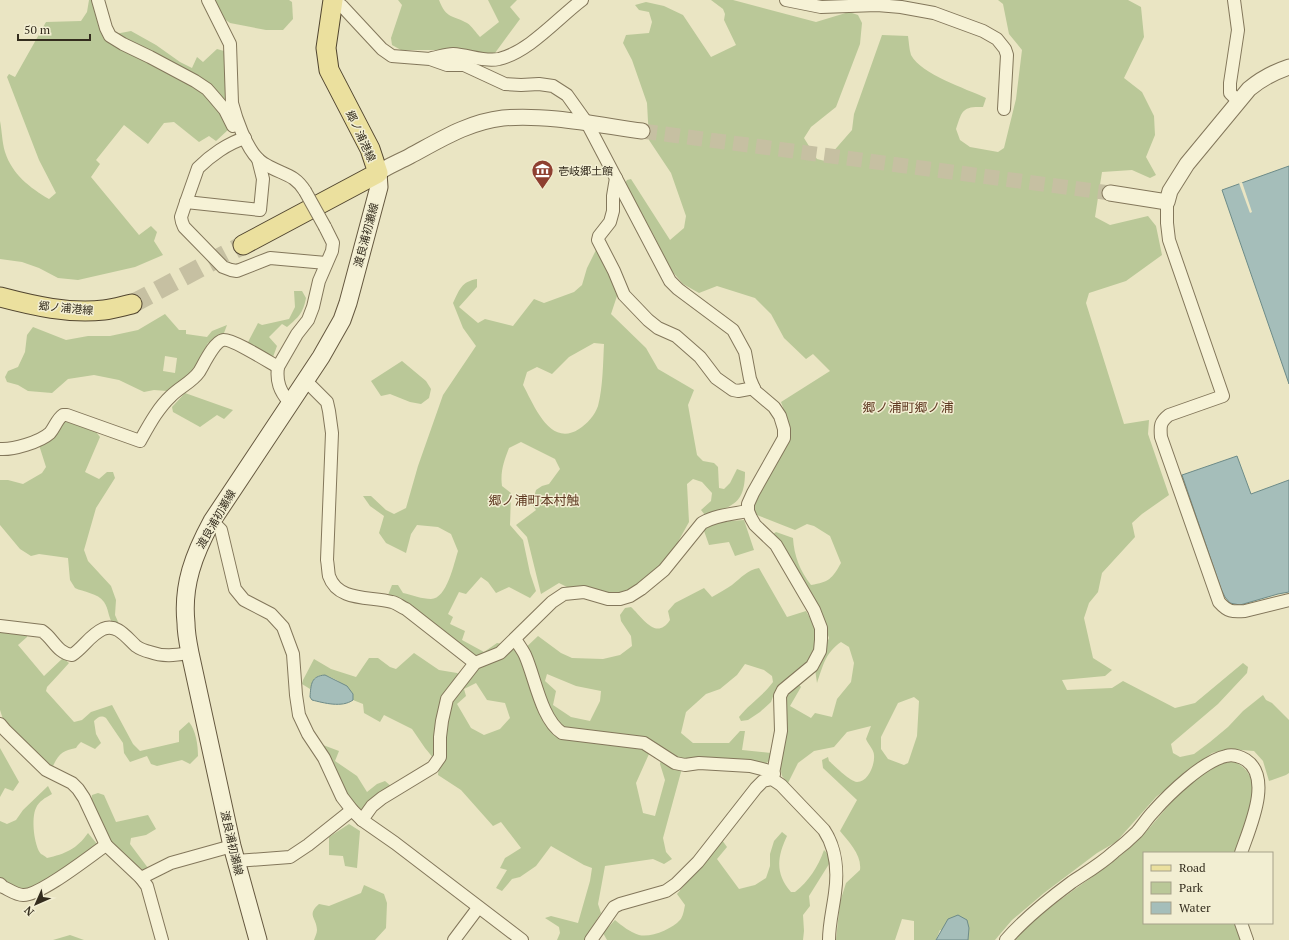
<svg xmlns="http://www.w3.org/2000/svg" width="1289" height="940" viewBox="0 0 1289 940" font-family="'PT Serif','Noto Sans JP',serif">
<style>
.green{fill:#bac898;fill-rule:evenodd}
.water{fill:#a5beba;stroke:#6d8b88}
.pier{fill:#eae5c3}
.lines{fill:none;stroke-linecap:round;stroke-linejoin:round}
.tertiary-tunnel{stroke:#c6c0a2;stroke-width:15;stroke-dasharray:15 8;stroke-linecap:butt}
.primary-tunnel{stroke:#c6c0a2;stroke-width:19;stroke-dasharray:19 10;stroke-linecap:butt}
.minor-casing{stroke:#83775b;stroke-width:14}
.tertiary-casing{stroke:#83775b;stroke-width:17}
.secondary-casing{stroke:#65583f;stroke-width:19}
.primary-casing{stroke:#51452f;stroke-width:21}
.minor{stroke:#f6f2d6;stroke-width:12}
.tertiary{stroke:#f6f2d6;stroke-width:15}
.secondary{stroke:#f6f2d6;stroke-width:17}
.primary{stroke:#ebe09e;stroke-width:19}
.minor-bridge-casing{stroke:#83775b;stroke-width:14;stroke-linecap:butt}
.minor-bridge{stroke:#f6f2d6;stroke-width:12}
.labels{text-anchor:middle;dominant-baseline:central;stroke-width:3;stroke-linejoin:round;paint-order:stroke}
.street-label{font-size:11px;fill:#342d1e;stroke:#f2eed2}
.poi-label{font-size:11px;fill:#342d1e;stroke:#f2eed2;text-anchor:start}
.quarter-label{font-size:13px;fill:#5e3821;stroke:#f2eed2}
</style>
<rect width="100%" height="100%" fill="#eae5c3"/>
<g class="green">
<path d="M89 0H94L105 36 131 31 156 45 180 62 192 68 197 57 203 62 217 49 224 51 229 129 216 141 209 136 199 142 174 122 164 123 148 144 124 125 96 160 100 164 91 177 139 235 151 226 157 232 154 241 163 255 135 267 78 280 58 278 39 268 22 262 0 259V121C2 131 2 142 5 152 12 174 30 188 49 199L56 193 39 160 7 77 9 74 15 77 46 22 81 21 87 12Z"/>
<path d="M213 0H289L292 2 293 19 283 30H266L230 23 223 18Z"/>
<path d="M398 0H439C446 19 453 15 467 23 472 26 476 33 480 37L499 22 488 0H517L510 7 520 19 495 53 485 54 458 50H401L392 45 391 38 402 5Z"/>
<path d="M711 0H733L816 22 849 12 858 15 862 23 860 44 836 107 811 127 804 138 817 159 825 161 852 130 854 114 882 35 908 36C909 42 909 49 911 55 922 75 965 88 986 98L983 107C962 106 962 111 956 129L960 140 970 147 998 152 1004 148 1016 99 1022 50 1009 34 1003 4 998 0H1128L1141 7 1144 37 1124 78 1142 92 1154 116 1155 135 1146 157 1156 175 1150 178 1132 170 1102 172 1095 217 1110 225 1148 216 1156 226 1162 255 1126 281 1089 293 1086 303 1124 424 1149 420 1148 434 1169 495 1142 514 1132 523 1135 537 1102 573 1098 592 1089 603 1084 618 1093 658 1112 670 1105 676 1062 680 1067 690 1112 688 1123 681 1175 708 1195 703 1243 663 1248 667 1247 673 1218 704 1171 744 1173 753 1180 757 1194 754 1210 742 1228 727 1243 711 1263 695 1266 700 1272 703 1289 720V773L1286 775 1269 781 1263 761 1254 751 1229 749 1212 753 1156 797 1116 842 1097 853 1044 893 1012 920 995 940H968V938L940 930 936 940H914V921L902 919 895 940H836L840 902 846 883 860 870C862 855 849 842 840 831L857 800 823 768 822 760 828 757 829 761C835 766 849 781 857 782 868 782 875 765 874 755 874 750 868 744 866 739L871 726 847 732 834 747 814 751 798 763 788 783 782 776 779 763 783 701 788 692 797 682 801 687 790 706 811 718 815 713 832 717 837 699 851 682 854 663 849 647 841 642C825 653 823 666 817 683L815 669 829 638 826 629 773 534 776 532 793 538C794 556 800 571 811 585 829 582 832 579 841 563L830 536 814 526 807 524 795 530 757 515 755 511V503L789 440 791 429 781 402 830 371 813 354 806 359 784 338 771 314 755 298 717 286 699 293 683 284 671 270 653 234 625 183 627 180 631 179 670 240 684 228 686 216 671 173 649 140 647 103 632 60 623 43 626 35 649 33 652 22 649 12 639 10 635 5 646 2 664 6 683 15 711 57 736 45 724 20 725 14 723 9ZM914 697 919 701 917 736 908 763 904 765 888 759 881 749V737L898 703Z"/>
<path d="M597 248 618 293 611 314 646 348 658 369 694 390 688 405 697 455 703 461 714 463 718 467 719 488 724 489 730 483 737 469 745 472C745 504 732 507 705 515L701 510 711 501 712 493 702 482 693 479 687 484 689 522 674 549 662 564 629 590 622 593H610L569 588 559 583 541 594 527 537 516 525 536 510 532 504 536 490 542 486 549 484 560 469 555 459 521 442 509 448C504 461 500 472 502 486L511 493 510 525 523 540 530 573 536 591 530 598 509 587 496 593 488 582 481 577 466 594 459 592 448 614 453 617 450 624 465 631 462 640 484 652 497 643 514 646 519 654 538 636 561 653 572 658 603 659 620 655 632 646 631 636 621 621 620 615 625 608 631 607C643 618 656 641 670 620L668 611 675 603 704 588 712 597C719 593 726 589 732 585 741 578 747 570 759 568L787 617 806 611 814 625V653L805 665 775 691 771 702 760 712 748 720 741 721 739 717C749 704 763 696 773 682L772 676 764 670 745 664 737 675 720 689 706 694 686 712 681 733 693 743H729L740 731H745L742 750 771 753 769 761 765 764 684 761 663 838 666 852 672 859 664 864 653 859 605 866 598 904 601 913 584 940H557L560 933 559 927 545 918 551 916 578 923 590 881 592 868 584 865 551 846 536 866 520 877 512 879 502 891 496 888 507 870 500 868 505 858 521 848 501 822 493 826 461 790 438 775 439 765 425 748 412 729 384 715 380 722 364 713 363 704 353 700V694C347 686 328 672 318 676 313 678 312 685 310 689L302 684 303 680 314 659 331 669 356 677 369 658H378L390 667 396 669 414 653 439 670 457 673 466 679 479 664 388 595 392 585H398L403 593C412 595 422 599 431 599 447 599 454 563 458 551L451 534 438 527 417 525 411 534 406 553 386 543 379 533 384 516 370 506 363 496H371L386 510 394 514 406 508 418 466 443 395 476 346 463 328 453 303C460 289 461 282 477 279V287L459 307 478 323 485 319 513 326 534 299 544 303 574 292 582 285 587 268ZM594 343 604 344C603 363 603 387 598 406 595 415 587 424 579 429 550 448 534 405 523 385L527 372 537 367 552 374 569 357ZM547 674 576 686 601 691 600 701 590 721 571 717 553 705 556 691 545 681ZM476 683 487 700 505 703 510 718 500 729 484 735 471 728 457 704 466 696 464 689ZM653 745 663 751 660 764 665 780 655 816 643 813 636 783Z"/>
<path d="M294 291H302L306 298C303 313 299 317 287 327L282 324 269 337 277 346 273 357 247 344 258 323 262 325 289 319 295 307Z"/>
<path d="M165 314 179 330H186V334L207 337 212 331 227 325 224 333 208 343 195 367 184 380 167 391 154 390 144 392 119 380 94 375 68 379 52 393 28 391 18 385 7 382 5 377 8 371 18 367 25 352 27 335 33 327 66 340 88 336H110L138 330ZM165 356 177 358 175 373 163 371Z"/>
<path d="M402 361 426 381 431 389 429 398 421 404 410 402 390 394 381 396 371 381Z"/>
<path d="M185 393 233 410 224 419 217 415 200 427 173 412 172 407Z"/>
<path d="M65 421 96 432 100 437 85 472 99 479 107 472H113L115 478 96 508 84 550 88 561 111 586 116 600 115 615 119 624 114 626C108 618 109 609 104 602 98 593 83 592 75 588L70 580 68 558 39 554 31 556 20 549 0 525V480H8L23 484 42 473 46 467 39 445Z"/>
<path d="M744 520 754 550 735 556 729 542 709 545 703 528 716 522Z"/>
<path d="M0 630 27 634V637L18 645 44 676 63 658 69 663 60 673 47 687 46 691 74 722 82 720 91 712 112 705 133 744 140 751 179 742V731L189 722C196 731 198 745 198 756L190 764 182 760 157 766 151 764 147 756 130 762 124 753 123 743 106 718C101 715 98 717 94 721L96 734 101 743 95 749 81 742 78 745 76 748C63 751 59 753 53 766L47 764 3 719 0 710Z"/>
<path d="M323 745 339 751 335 761 357 776 367 792 377 784 385 781 392 787 363 811 358 812 343 791 323 750Z"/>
<path d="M0 748 19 782 13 791 5 788 0 797Z"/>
<path d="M1233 761C1271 777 1245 825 1236 853H1144V923H1237L1243 940H1015C1042 909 1083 885 1115 860 1122 854 1130 848 1136 842 1166 813 1189 770 1233 761Z"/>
<path d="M48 786 52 794C45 798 39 801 36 808 31 818 34 846 41 854 43 855 45 856 47 858 65 854 77 849 88 833L97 844C80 857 50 883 30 889 19 892 8 885 0 878V821L7 824 16 820 23 810Z"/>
<path d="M98 793 104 795 116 822 148 815 156 829 146 835 131 838 130 844 148 868 141 872 108 842 91 800 92 795Z"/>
<path d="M349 824 360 831 357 868 345 866 343 856 329 855V837Z"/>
<path d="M782 832 787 836C777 857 775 874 791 892H795C809 881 818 867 824 850L829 855V864L809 896 810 906 803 915 804 931 803 940H607L603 933 615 920C622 926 630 932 639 935 651 938 672 929 680 920 683 917 684 910 685 905L677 894 722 840 727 847 717 859 739 889 755 885 766 878 770 866V854L774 841Z"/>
<path d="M364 885 384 894 387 903 386 928 375 940H314C315 937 317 933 317 930 317 918 306 915 319 904L329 906 361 893Z"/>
<path d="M70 935 84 940H53Z"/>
</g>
<g class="water">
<path d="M1289 166V384L1222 190Z"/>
<path d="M1237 456 1251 494 1289 480V592L1278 594 1240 605 1230 603 1225 597 1221 589 1182 475Z"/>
<path d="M325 675 347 686 353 694V700C342 708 324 703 312 700L310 697C311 684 311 676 325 675Z"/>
<path d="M958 915 967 920 969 928 968 940H936L948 919Z"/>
</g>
<path class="pier" d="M1242 182 1252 212 1250 213 1239 183Z"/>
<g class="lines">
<path class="tertiary-tunnel" d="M642 131 1110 193"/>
<path class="primary-tunnel" d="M132 304 243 245"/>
<defs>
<g id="minor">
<path d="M98 0 106 28 110 36 123 44 150 57 195 81 207 89 214 97 225 110 233 126"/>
<path d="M208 0 230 44 232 103C236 119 246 147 258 159 261 162 266 165 270 167 285 175 295 175 305 191"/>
<path d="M334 0 342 6 382 49 392 56 430 59 447 65H464L505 84 521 85 539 84 553 86 567 95 587 123 670 281 678 289 733 330 745 352 750 379 755 391 774 407 780 416 784 429V438L753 493 748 504V511L751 518 755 525 776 545 814 610 821 628V640L820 651 812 666 783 690 780 696 781 731 772 779"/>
<path d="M786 0 821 7 877 5 901 7 934 13 983 31 997 39 1005 49 1007 55 1004 109"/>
<path d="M1234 0 1238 30 1230 83V93L1238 101"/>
<path d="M432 58C438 57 446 54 453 54 469 55 484 62 499 59 529 52 558 18 582 0"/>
<path d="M245 138C228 143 210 156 198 168L186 202 181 217 182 222 184 227 223 267 231 270 237 271 270 258 326 263"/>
<path d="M616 178 613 196V211L610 222 599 236 598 240 614 271 624 295 648 320 658 328 676 336 700 357 716 378 733 390 738 391 754 388"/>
<path d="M186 202 260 210 263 179 258 159"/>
<path d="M1167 202V223L1169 240 1223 396 1169 415C1160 422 1160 426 1161 437L1219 602C1228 612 1232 612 1245 611L1289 600"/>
<path d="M305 380 327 402 329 411 332 433 327 560C328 565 328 571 329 576 338 602 370 596 392 602 397 603 401 607 406 609L475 663"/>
<path d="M289 402C280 391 276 382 278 367L297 334 308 320 313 307 319 281 332 251 333 243 325 227"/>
<path d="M0 449C13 450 40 442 50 433 55 427 57 419 63 415H67L140 441C149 425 158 408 171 396 180 387 192 382 199 372 204 364 214 342 223 340 231 338 269 362 278 367"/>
<path d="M212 521 221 530 235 589 244 600 271 614 283 627 293 654 296 695 299 715 308 734 324 758 342 797 352 810 362 820 395 843 522 940"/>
<path d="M0 626 42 631C53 638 57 653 72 655 83 648 90 635 103 629 117 623 127 638 136 646 140 649 146 651 150 652 163 657 176 655 190 653"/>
<path d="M515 639C518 644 522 649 525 655 535 677 541 719 562 733L644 743 675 763 685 765 699 763 750 766 766 770 774 774"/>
<path d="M0 724 5 730 46 770 72 783 78 789 84 798 106 845 141 878 147 886 162 940"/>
<path d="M362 820 372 806 382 798 433 767 440 757V737L442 721 447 699 475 663 500 653 552 602 564 594 584 592 608 599H620L630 596 641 589 664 570 702 523C716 515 733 514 748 511"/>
<path d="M236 861 290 857 308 845 352 810"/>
<path d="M141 878 171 863 232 846"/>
<path d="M0 884 3 887C8 889 16 895 23 895 40 896 90 856 106 845"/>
<path d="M1241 923 1247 940"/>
<path d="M454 940 478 908"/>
<path d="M591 940 614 907 620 904 666 891 676 884 698 862 756 788 763 781 772 779 781 785 824 830C836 848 838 872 835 893 833 909 829 924 829 940"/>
<path d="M1006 940C1025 918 1049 899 1072 882 1087 872 1101 864 1114 852 1122 846 1130 839 1137 832 1143 825 1148 817 1154 811 1169 794 1203 761 1226 756 1233 754 1239 756 1246 760 1273 778 1249 829 1241 853"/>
</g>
<g id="tertiary">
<path d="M378 173C388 166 399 162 410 156 440 140 468 122 503 118 547 114 598 125 642 131"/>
<path d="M1110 193 1167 202 1170 191 1187 164 1249 89C1261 79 1274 72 1289 67"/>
</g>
<path id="secondary" d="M258 940 232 846 190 653C188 643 186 633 186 623 182 585 194 554 212 521L321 357 342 320 348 303 379 187 378 173"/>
<g id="primary">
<path d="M243 245 378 173 370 149 329 70 326 48 333 0"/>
<path d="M0 297C34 306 69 314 104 310 113 309 123 306 132 304"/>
</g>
</defs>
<use href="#minor" class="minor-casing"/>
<use href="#tertiary" class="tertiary-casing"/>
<use href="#secondary" class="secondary-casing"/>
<use href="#primary" class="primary-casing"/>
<use href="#minor" class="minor"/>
<use href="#tertiary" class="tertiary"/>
<use href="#secondary" class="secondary"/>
<use href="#primary" class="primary"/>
<defs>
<path id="minor-bridge" d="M305 191 325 227"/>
</defs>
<use href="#minor-bridge" class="minor-bridge-casing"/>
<use href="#minor-bridge" class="minor-bridge"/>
</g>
<defs>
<symbol id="museum-pin" viewBox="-11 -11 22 30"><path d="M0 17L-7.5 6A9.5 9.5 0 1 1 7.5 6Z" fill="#8e3f30" stroke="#f2eed2"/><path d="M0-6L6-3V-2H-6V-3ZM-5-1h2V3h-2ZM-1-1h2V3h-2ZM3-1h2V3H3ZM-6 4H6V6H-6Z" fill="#fff"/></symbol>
</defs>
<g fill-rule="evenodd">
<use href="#museum-pin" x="530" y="158" width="25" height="34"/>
</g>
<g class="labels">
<g class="street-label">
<text transform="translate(361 136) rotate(65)">郷ノ浦港線</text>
<text transform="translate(366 235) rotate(-75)">渡良浦初瀬線</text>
<text transform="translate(66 308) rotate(5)">郷ノ浦港線</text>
<text transform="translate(216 519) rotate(-60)">渡良浦初瀬線</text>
<text transform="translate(232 843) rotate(77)">渡良浦初瀬線</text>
</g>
<g class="poi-label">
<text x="558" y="171">壱岐郷土館</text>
</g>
<g class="quarter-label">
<text x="908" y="407">郷ノ浦町郷ノ浦</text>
<text x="534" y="500">郷ノ浦町本村触</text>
</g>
</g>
<rect x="1143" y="852" width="130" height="72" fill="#f2eed2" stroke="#a6a18a"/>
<rect x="1151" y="865" width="20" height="6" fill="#ebe09e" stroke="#a6a18a"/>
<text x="1179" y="872" font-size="12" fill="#342d1e">Road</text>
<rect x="1151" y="882" width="20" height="12" fill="#bac898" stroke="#a6a18a"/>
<text x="1179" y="892" font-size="12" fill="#342d1e">Park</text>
<rect x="1151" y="902" width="20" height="12" fill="#a5beba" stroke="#a6a18a"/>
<text x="1179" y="912" font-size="12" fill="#342d1e">Water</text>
<g transform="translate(36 904) rotate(225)" stroke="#f2eed2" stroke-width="3" paint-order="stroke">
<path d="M0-3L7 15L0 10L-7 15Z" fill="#342d1e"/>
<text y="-6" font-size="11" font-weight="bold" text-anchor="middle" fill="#342d1e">N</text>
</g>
<path d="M18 34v6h72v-6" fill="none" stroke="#342d1e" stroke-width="2"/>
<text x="24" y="34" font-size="12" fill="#342d1e" stroke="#f2eed2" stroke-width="3" paint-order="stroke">50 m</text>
</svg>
